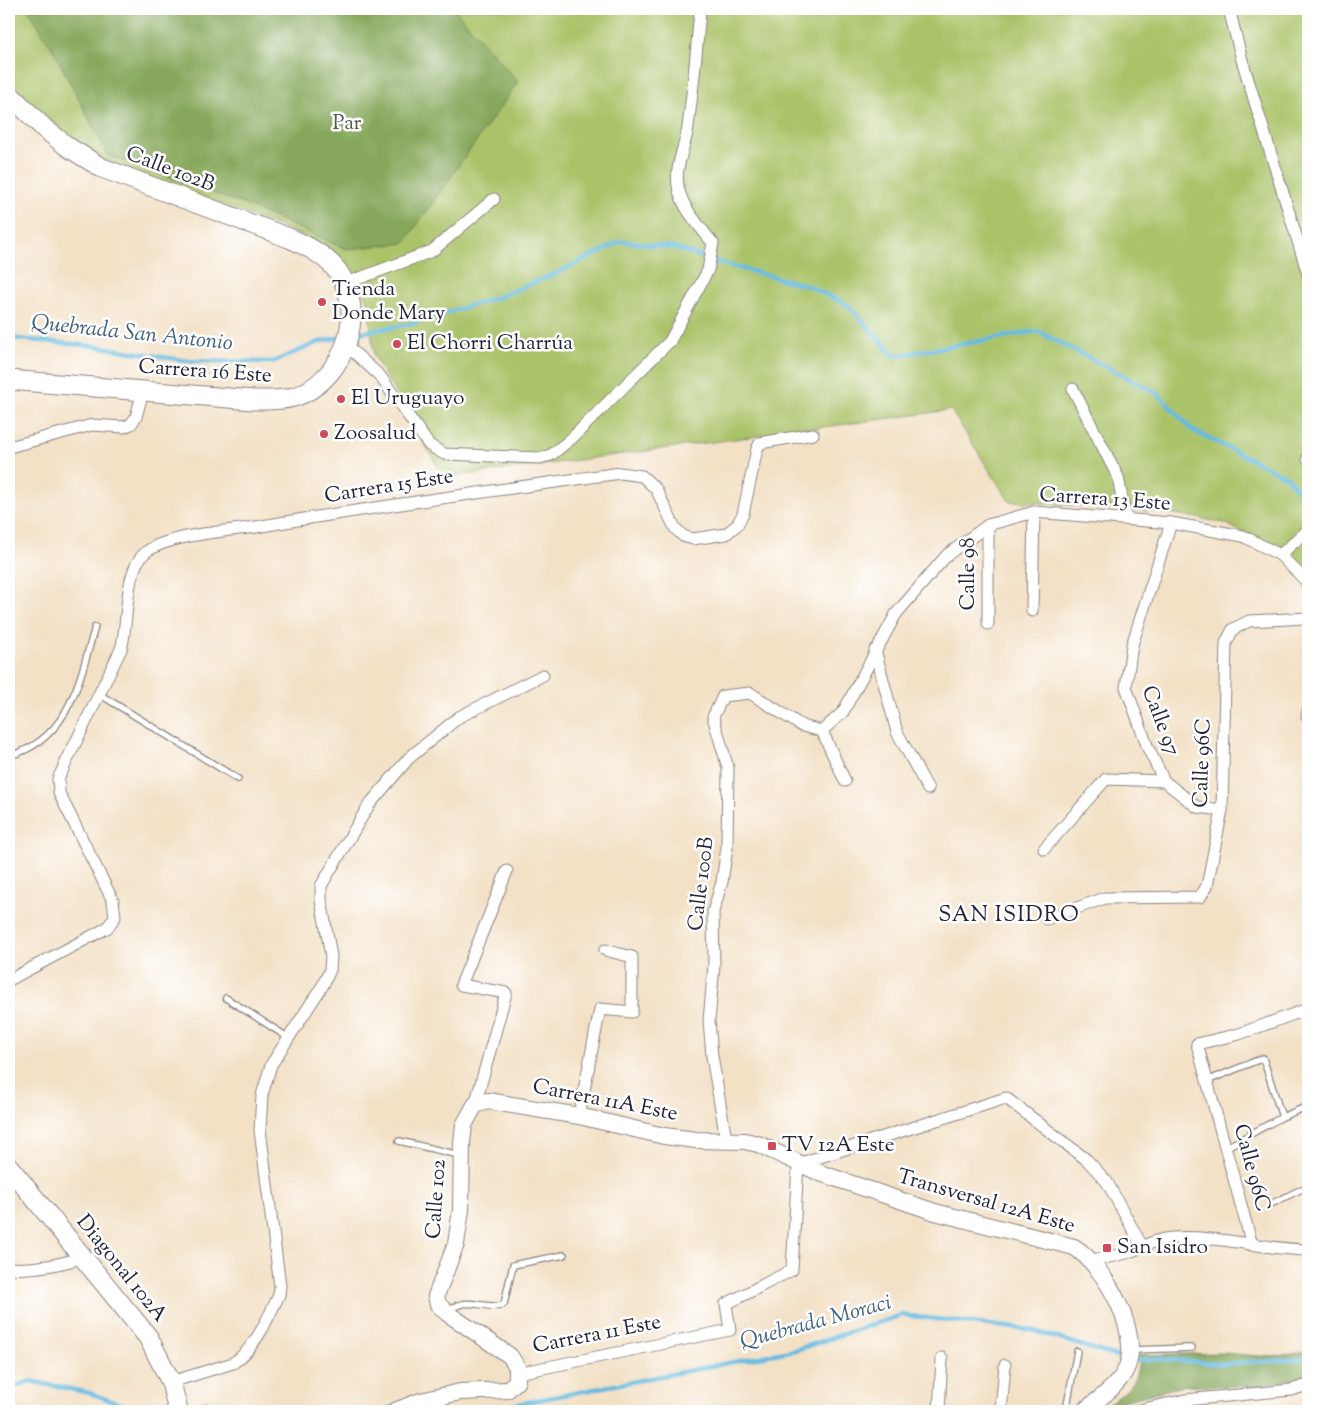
<svg xmlns="http://www.w3.org/2000/svg" width="1317" height="1420" viewBox="0 0 1317 1420" font-family="'Sorts Mill Goudy',serif">
<style>
.green{fill:#aac267;stroke:#667251}
.forest{fill:#87a85c;stroke:#54654c}
.lines{fill:none;stroke-linecap:round;stroke-linejoin:round}
.stream{stroke:#65bbe1;stroke-width:4.5}
.lane-casing{stroke:#8a8280;stroke-width:8}
.street-casing{stroke:#8a8280;stroke-width:13}
.secondary-casing{stroke:#8a8280;stroke-width:18}
.primary-casing{stroke:#8a8280;stroke-width:21}
.path{stroke:#8a8280;stroke-width:2.5;stroke-dasharray:1 4;stroke-linecap:butt}
.lane{stroke:#fff;stroke-width:5.5}
.street{stroke:#fff;stroke-width:11}
.secondary{stroke:#fff;stroke-width:16}
.primary{stroke:#fff;stroke-width:19}
.poi-dot{fill:#d1495b;stroke:#fff;stroke-width:2}
.labels{text-anchor:middle;dominant-baseline:central;stroke-width:5;stroke-linejoin:round;paint-order:stroke}
.park-label{font-size:21px;fill:#525a4a;stroke:#fff}
.street-label{font-size:21px;fill:#22223b;stroke:#fff}
.poi-label{font-size:21px;fill:#22223b;stroke:#fff;text-anchor:start}
.water-label{font-size:22px;font-style:italic;fill:#3d5f7d;stroke:#fff}
.neighbourhood-label{font-size:22px;letter-spacing:1px;fill:#22223b;stroke:#fff}
</style>
<rect width="100%" height="100%" fill="#fff"/>
<filter id="ink" filterUnits="userSpaceOnUse"><feTurbulence type="fractalNoise" baseFrequency=".02" numOctaves="2"/><feDisplacementMap in="SourceGraphic" scale="10" xChannelSelector="R" yChannelSelector="G"/><feConvolveMatrix kernelMatrix="1 2 1 2 8 2 1 2 1" color-interpolation-filters="sRGB"/></filter>
<filter id="wash" filterUnits="userSpaceOnUse"><feTurbulence type="fractalNoise" baseFrequency=".0096" numOctaves="4" result="noise"/><feDisplacementMap in="SourceGraphic" scale="20" xChannelSelector="R" yChannelSelector="G"/><feGaussianBlur stdDeviation="1.12" result="paint"/><feColorMatrix in="noise" values="0 0 0 0 0 0 0 0 0 0 0 0 0 0 0 0 0 1.4 0 .05"/><feComposite in="paint" operator="in"/></filter>
<g filter="url(#wash)">
<rect width="100%" height="100%" fill="#f3e1c6"/>
<path class="green" d="M9 9H1308V575L1297 563 1225 523 1164 512 1009 501 951 410 444 478 374 356 368 302 348 270 307 237 93 156 30 103 9 77Z"/>
<g class="forest">
<path d="M28 9H454L518 82 404 243 346 249 246 205 108 155 52 48Z"/>
<path d="M1308 1352V1377L1253 1387 1187 1385 1107 1405C1129 1390 1138 1382 1139 1355L1224 1353 1271 1357Z"/>
</g>
<g class="lines">
<g class="stream">
<path d="M359 333 410 324 501 296 557 273 622 241 675 248 728 265 808 286 848 305 894 356 1037 331 1157 393 1192 430 1287 477 1308 503"/>
<path d="M9 338 94 346 189 361 273 362 319 342 337 338"/>
<path d="M1133 1360 1159 1359 1222 1364 1308 1359"/>
<path d="M9 1389 30 1381 90 1393 140 1411"/>
<path d="M418 1408 436 1411"/>
<path d="M380 1411 393 1407"/>
<path d="M481 1411 795 1350 902 1315 1032 1330 1125 1359"/>
</g>
</g>
</g>
<g filter="url(#ink)">
<g class="lines">
<defs>
<g id="lane">
<path d="M99 694 238 779"/>
<path d="M9 756C70 739 79 681 95 627"/>
<path d="M226 998 289 1038"/>
<path d="M1207 1081 1263 1058 1282 1117"/>
<path d="M399 1141 459 1155"/>
<path d="M1225 1148 1282 1117 1308 1106"/>
<path d="M1271 1204 1308 1186"/>
<path d="M448 1311C468 1296 479 1308 500 1306L504 1304 513 1265 564 1255"/>
<path d="M1131 1350 1192 1348"/>
<path d="M1066 1411 1077 1351"/>
</g>
<g id="street">
<path d="M1229 9 1242 60 1308 274"/>
<path d="M344 284 432 251 494 199"/>
<path d="M346 345 380 376 429 445 444 454 540 458 551 455 571 439 670 341 708 270 713 243C701 228 684 210 679 191 673 168 685 149 688 127 693 88 697 48 700 9"/>
<path d="M1073 389 1118 477 1126 519"/>
<path d="M9 447 92 425 124 427 131 424 136 417 143 391"/>
<path d="M1308 457V459"/>
<path d="M1171 523 1132 645 1126 687 1148 748 1164 781 1197 807 1222 810"/>
<path d="M988 525V624"/>
<path d="M1280 555 1308 530"/>
<path d="M1032 611 1034 512"/>
<path d="M875 650 897 732 928 789"/>
<path d="M1307 717 1308 711"/>
<path d="M822 731 845 781"/>
<path d="M1044 849 1106 779 1164 781"/>
<path d="M1046 919 1105 898 1200 897 1207 886 1222 810 1226 643 1233 629 1249 621 1308 618"/>
<path d="M9 980 107 928 115 917 113 901 59 793 58 779 121 649C129 623 123 570 146 552 168 535 227 531 256 527 377 506 498 490 620 473L642 476 656 489 675 528 683 536 693 539 726 534 737 525 743 514 757 449 760 443 813 434"/>
<path d="M475 1105 506 993 461 985 507 871"/>
<path d="M579 1116 600 1009 632 1012V957L605 950"/>
<path d="M726 1139 712 1056 709 1021 714 965 713 912 722 882 727 847 728 768 713 717 723 696 750 693 802 726 822 731 843 712 896 614 947 555 988 525 1034 512 1171 523 1243 536 1280 555 1306 581 1308 587"/>
<path d="M1252 1245 1197 1044 1239 1034 1308 1009"/>
<path d="M1091 1260C1105 1258 1119 1256 1132 1251 1146 1245 1157 1239 1172 1238 1218 1235 1262 1249 1308 1250"/>
<path d="M9 1268C35 1270 59 1265 83 1257"/>
<path d="M518 1373 730 1330 726 1304 792 1270 798 1164 1006 1098 1087 1160 1107 1182 1142 1246"/>
<path d="M171 1382 233 1363C255 1349 268 1318 279 1295L280 1286 260 1130 262 1095 271 1065 323 985 330 970 331 956 321 900V886L369 805 409 758 459 717 543 675"/>
<path d="M939 1411 942 1358"/>
<path d="M1001 1411 1005 1365"/>
<path d="M1135 1411 1185 1400 1291 1390 1308 1385"/>
</g>
<path id="secondary" d="M395 1411 421 1401 460 1392 507 1390 517 1381V1367L510 1356 447 1313 438 1304 436 1296 456 1244 461 1210 462 1142 464 1125 475 1105 488 1101 579 1116 664 1136 696 1140 745 1141 758 1144 820 1173 935 1212 1074 1247C1105 1266 1144 1336 1125 1371 1117 1387 1097 1400 1084 1411"/>
<g id="primary">
<path d="M9 94 45 129 68 147 102 168 289 238C308 246 327 256 339 273 366 314 345 374 302 394 287 401 268 400 253 400L9 380"/>
<path d="M9 1167 148 1337 171 1382 178 1411"/>
</g>
</defs>
<use href="#lane" class="lane-casing"/>
<use href="#street" class="street-casing"/>
<use href="#secondary" class="secondary-casing"/>
<use href="#primary" class="primary-casing"/>
<path class="path" d="M194 1411 205 1403 213 1411"/>
<use href="#lane" class="lane"/>
<use href="#street" class="street"/>
<use href="#secondary" class="secondary"/>
<use href="#primary" class="primary"/>
</g>
</g>
<g class="poi-dot">
<circle cx="322" cy="302" r="5"/>
<circle cx="397" cy="344" r="5"/>
<circle cx="341" cy="399" r="5"/>
<circle cx="324" cy="434" r="5"/>
<rect x="767" y="1141" width="10" height="10" rx="2.5"/>
<rect x="1102" y="1243" width="10" height="10" rx="2.5"/>
</g>
<g class="labels">
<g class="park-label">
<text x="347" y="124">Par</text>
</g>
<g class="street-label">
<text transform="translate(170 170) rotate(21)">Calle 102B</text>
<text transform="translate(205 372) rotate(4)">Carrera 16 Este</text>
<text transform="translate(389 487) rotate(-9)">Carrera 15 Este</text>
<text transform="translate(1105 500) rotate(4)">Carrera 13 Este</text>
<text transform="translate(969 574) rotate(-90)">Calle 98</text>
<text transform="translate(1160 721) rotate(69)">Calle 97</text>
<text transform="translate(1203 763) rotate(-88)">Calle 96C</text>
<text transform="translate(702 884) rotate(-83)">Calle 100B</text>
<text transform="translate(605 1101) rotate(11)">Carrera 11A Este</text>
<text transform="translate(1251 1168) rotate(75)">Calle 96C</text>
<text transform="translate(437 1199) rotate(-86)">Calle 102</text>
<text transform="translate(986 1202) rotate(16)">Transversal 12A Este</text>
<text transform="translate(121 1269) rotate(51)">Diagonal 102A</text>
<text transform="translate(597 1335) rotate(-11)">Carrera 11 Este</text>
</g>
<g class="poi-label">
<text x="332" y="290">Tienda<tspan x="332" dy="24">Donde Mary</tspan></text>
<text x="407" y="344">El Chorri Charrúa</text>
<text x="351" y="399">El Uruguayo</text>
<text x="334" y="434">Zoosalud</text>
<text x="782" y="1146">TV 12A Este</text>
<text x="1117" y="1248">San Isidro</text>
</g>
<g class="water-label">
<text transform="translate(132 334) rotate(6)">Quebrada San Antonio</text>
<text transform="translate(816 1323) rotate(-15)">Quebrada Moraci</text>
</g>
<g class="neighbourhood-label">
<text x="1009" y="916">SAN ISIDRO</text>
</g>
</g>
<rect width="1317" height="1420" fill="none" stroke="#fff" stroke-width="30"/>
</svg>
